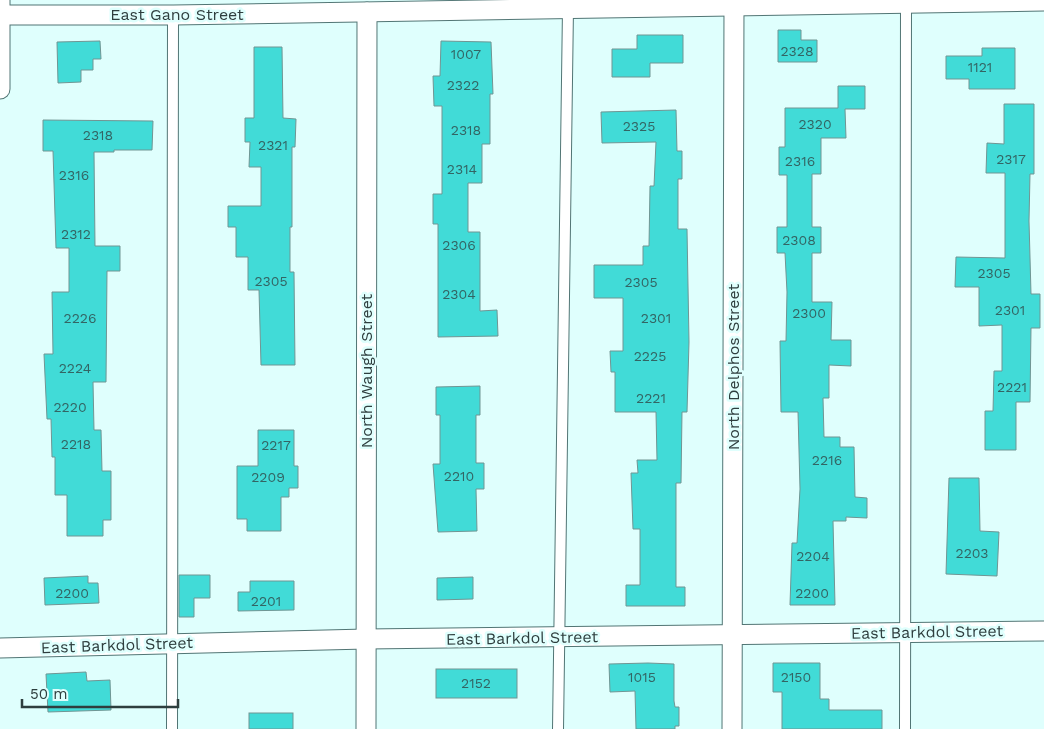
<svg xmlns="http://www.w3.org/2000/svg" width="1044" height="729" viewBox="0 0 1044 729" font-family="'Work Sans',sans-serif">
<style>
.building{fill:#41dbd7;stroke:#709593}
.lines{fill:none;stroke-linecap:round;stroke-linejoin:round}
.service-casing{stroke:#517574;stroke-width:12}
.minor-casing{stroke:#517574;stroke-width:21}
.service{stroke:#fff;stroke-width:10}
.minor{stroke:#fff;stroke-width:19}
.labels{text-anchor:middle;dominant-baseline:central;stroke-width:5;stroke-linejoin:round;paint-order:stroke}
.number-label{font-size:14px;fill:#336564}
.street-label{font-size:16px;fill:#2e3e3e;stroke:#dffffd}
</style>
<rect width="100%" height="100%" fill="#dffffd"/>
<g class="building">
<path d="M778 30H801V40H817V62H778Z"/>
<path d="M637 35H683V63H650V77H612V49H637Z"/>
<path d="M100 41 101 59H93V70H81V82L58 83 57 42Z"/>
<path d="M441 41 491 42 493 94H490V144H482V183H468V232H480V311L497 310 498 336 438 337V224H433V194H442V106H434L433 76H440Z"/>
<path d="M254 47H282L283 118 296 119 295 147H292V227H290V272H294L295 365H261L259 290H248V257H236V227H228V206H261V167H249L250 142H245V118H254Z"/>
<path d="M982 48H1015V89H969V79H946V56H982Z"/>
<path d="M838 86H865V109H845L846 138H821V174H812V227H821V253H812V302H832L831 340H851V366L829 365V398H823L824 437H840V447H854L855 497 867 498V518L846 517V521H833L835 605H790L792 543H797L800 489 798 412H781L780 341H786L787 292 785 253H777V227H787V175H779V147H785V108H838Z"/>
<path d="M1004 104H1034V174H1030L1029 221 1031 294H1040V328H1031L1030 402H1016V450H985V411H993L994 371H1002V325L979 326V287H955L956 257 1005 258V173H986L987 143 1004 144Z"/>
<path d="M676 110 677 151H682V179H678V229H687L689 342 687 412H682L681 483H676V587H685V606H626V585H640V529H633L631 473H638L637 460H657L656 412H615V372H611L610 351H623V298H594V265H643V246H649L650 186H654L656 142 602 143 601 112Z"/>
<path d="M43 120 153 121 152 150H114V152H94L95 246H120V271H107L106 382H93L94 430H101L102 471H111V520H103V536H67V495H55V457H52L51 419H47L44 354H53L52 292H69V248H56L53 151H43Z"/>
<path d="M480 386V415H476V463H484V489H476L477 531 438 532 433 464H440V415H436V387Z"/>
<path d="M258 430H294V466H298V488H289V497H281V531H247V519H237V466H258Z"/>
<path d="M949 478H979L980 531 999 532 997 576 946 574Z"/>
<path d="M179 575H210V598H194V617H179Z"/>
<path d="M88 576V583H98L99 603 45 605 44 578Z"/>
<path d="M473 577V599L437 600V578Z"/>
<path d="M250 581H294V610L238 611V592H250Z"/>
<path d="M648 663 674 664V701L675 707H679V726H675V729H636L635 691 610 692 609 664Z"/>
<path d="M773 663H820V699H829V710H882V729H782V692H773Z"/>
<rect x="436" y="669" width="81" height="29"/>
<path d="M86 672 87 681 110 680 111 710 48 712 46 674Z"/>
<rect x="249" y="713" width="44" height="16"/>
</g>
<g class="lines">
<defs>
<g id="service">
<path d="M172 729 173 15"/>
<path d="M558 729 568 8"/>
<path d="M905 729 906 2"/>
</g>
<g id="minor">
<path d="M0 15H173L1044 1"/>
<path d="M0 89V0"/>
<path d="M0 648 366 639 1044 631"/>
<path d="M366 729 367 12"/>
<path d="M732 729 734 5"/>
</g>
</defs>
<use href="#service" class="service-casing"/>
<use href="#minor" class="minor-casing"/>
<use href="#service" class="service"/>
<use href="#minor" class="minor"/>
</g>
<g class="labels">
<g class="number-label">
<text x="797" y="51">2328</text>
<text x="466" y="54">1007</text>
<text x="980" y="67">1121</text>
<text x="463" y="85">2322</text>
<text x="815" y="124">2320</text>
<text x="639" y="126">2325</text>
<text x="466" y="130">2318</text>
<text x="98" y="135">2318</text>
<text x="273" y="145">2321</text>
<text x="1011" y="159">2317</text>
<text x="800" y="161">2316</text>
<text x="462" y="169">2314</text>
<text x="74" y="175">2316</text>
<text x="76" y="234">2312</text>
<text x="799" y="240">2308</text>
<text x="459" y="245">2306</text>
<text x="994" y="273">2305</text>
<text x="271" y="281">2305</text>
<text x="641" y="282">2305</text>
<text x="459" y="294">2304</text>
<text x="1010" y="310">2301</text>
<text x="809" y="313">2300</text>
<text x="80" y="318">2226</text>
<text x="656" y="318">2301</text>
<text x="650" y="356">2225</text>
<text x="75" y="368">2224</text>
<text x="1012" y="387">2221</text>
<text x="651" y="398">2221</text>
<text x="70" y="407">2220</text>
<text x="76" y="444">2218</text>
<text x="276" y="445">2217</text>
<text x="827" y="460">2216</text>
<text x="459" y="476">2210</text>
<text x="268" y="477">2209</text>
<text x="972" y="553">2203</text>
<text x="813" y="556">2204</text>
<text x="72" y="593">2200</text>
<text x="812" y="593">2200</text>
<text x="266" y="601">2201</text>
<text x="642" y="677">1015</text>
<text x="796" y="677">2150</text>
<text x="476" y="683">2152</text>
</g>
<g class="street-label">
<text x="177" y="14">East Gano Street</text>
<text transform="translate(733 367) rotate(-90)">North Delphos Street</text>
<text transform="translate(366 371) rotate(-90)">North Waugh Street</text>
<text transform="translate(927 632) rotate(-1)">East Barkdol Street</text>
<text transform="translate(522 638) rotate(-1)">East Barkdol Street</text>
<text transform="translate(117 645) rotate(-2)">East Barkdol Street</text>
</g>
</g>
<path d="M22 699v8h156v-8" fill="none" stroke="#2e3e3e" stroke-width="2.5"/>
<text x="30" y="699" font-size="15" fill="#2e3e3e" stroke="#dffffd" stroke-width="4" paint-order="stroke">50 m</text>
</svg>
